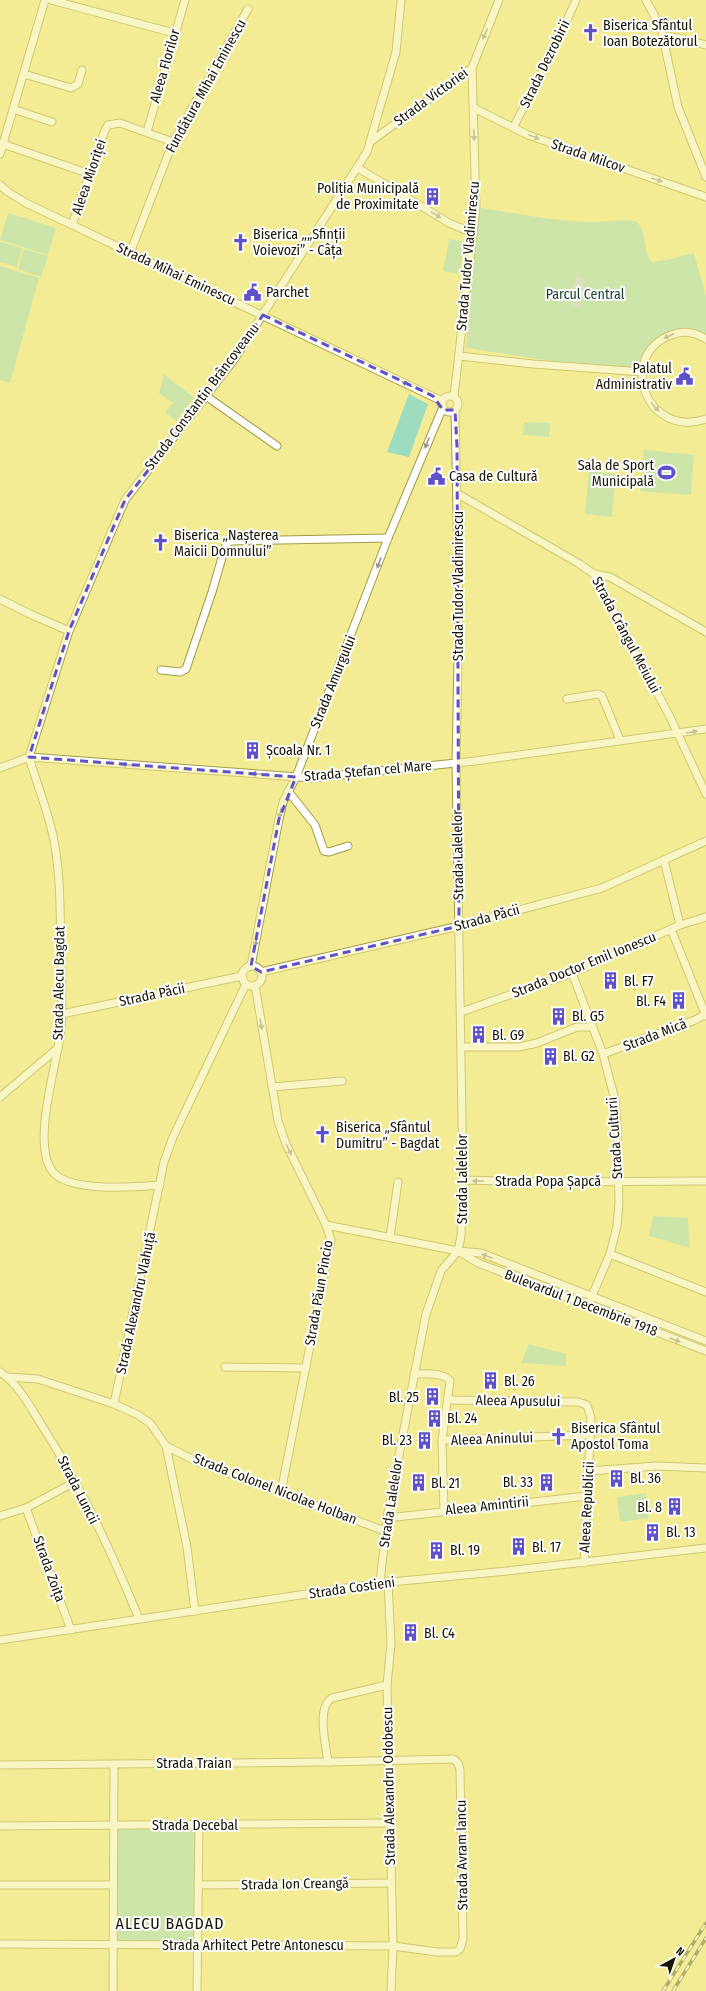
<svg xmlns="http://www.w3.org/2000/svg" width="706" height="1991" viewBox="0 0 706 1991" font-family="'Fira Sans Condensed',sans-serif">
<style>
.green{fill:#9ddcbe}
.water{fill:#c8caf6}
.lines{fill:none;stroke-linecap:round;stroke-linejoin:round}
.minor-casing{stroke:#a49b45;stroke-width:9}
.minor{stroke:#fff;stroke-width:7}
.rail-casing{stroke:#635e33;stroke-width:3.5}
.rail{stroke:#fff;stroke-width:2;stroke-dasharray:6;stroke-linecap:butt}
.oneway{fill:#96958c}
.marked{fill:none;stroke:#5f51c9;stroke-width:3;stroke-dasharray:8 5;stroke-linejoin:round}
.labels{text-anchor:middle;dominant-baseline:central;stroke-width:4;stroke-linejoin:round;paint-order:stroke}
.poi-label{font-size:14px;fill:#161300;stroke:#fff;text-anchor:start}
.street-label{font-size:14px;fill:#161300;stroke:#fff}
.park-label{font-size:14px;fill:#183f2f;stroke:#fff}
.quarter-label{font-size:16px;letter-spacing:1px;fill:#161300;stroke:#fff}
</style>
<rect width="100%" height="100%" fill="#f4ec95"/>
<g class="green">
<path d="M476 207C515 213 555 222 595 222 603 222 632 218 637 222 648 233 642 251 652 262L667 260 694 253 706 296V339L682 332 656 345 643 372 610 370 466 348Z"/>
<path d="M8 213 56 228 48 255 0 240Z"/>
<path d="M449 239 465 242 459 274 443 271Z"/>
<path d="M0 242 22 248 17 267 0 262Z"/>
<path d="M24 249 48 256 41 277 18 269Z"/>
<path d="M0 266 39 278 10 383 0 380Z"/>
<path d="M164 374 194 398 176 421 165 412 173 403 159 393Z"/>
<path d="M409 394 428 404 409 457 387 452Z"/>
<path d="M524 422 550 423 549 437 523 435Z"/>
<path d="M644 450 694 455 691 495 640 491Z"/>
<path d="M589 471 616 474 612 517 585 514Z"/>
<path d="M653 1216 688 1218 690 1248 649 1236Z"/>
<path d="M529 1344 566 1354V1366L521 1363Z"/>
<path d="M646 1493 649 1518 620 1522 617 1497Z"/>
<path d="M115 1826H197V1944L112 1945Z"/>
</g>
<path class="water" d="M578 276 586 280 583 282 584 293 579 303 580 307 575 308 569 304 573 302 572 290 576 281 574 278Z"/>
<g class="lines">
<defs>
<g id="minor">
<path d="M51 0 174 33"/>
<path d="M646 0 661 28 678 107 706 177"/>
<path d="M664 36 679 38 706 45"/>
<path d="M24 74 71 88 78 84 82 70"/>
<path d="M474 108 528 135 706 197"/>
<path d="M13 109 52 122"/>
<path d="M513 128 554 49 576 0"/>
<path d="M147 132 185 0"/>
<path d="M370 142 472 68 499 0"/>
<path d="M3 144 81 171"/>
<path d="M0 154 45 0"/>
<path d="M358 168 449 223 473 233"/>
<path d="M0 185 8 192 26 203 442 401"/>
<path d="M72 225 105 130 108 125 120 123 173 142"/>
<path d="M130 253 173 142 248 9"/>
<path d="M706 339C695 332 683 330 671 335 616 356 646 439 706 419"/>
<path d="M459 356 533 364 643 372"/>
<circle cx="450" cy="404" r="8"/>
<path d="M206 396 277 446"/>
<path d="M454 396 476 207 472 68"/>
<path d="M458 494 578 563 594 574 670 717 706 794"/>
<path d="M594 574 610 577 706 632"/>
<path d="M0 599 32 615 69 631"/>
<path d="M161 670 180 672 186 669 212 592 224 551 227 543 231 541 388 538"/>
<path d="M567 699 598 694 602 696 620 740"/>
<path d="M29 757 69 631 125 500 233 361 367 152 396 52 401 0"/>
<path d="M29 757C37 785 49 813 54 841 61 878 60 916 61 953 61 978 63 1003 61 1028 58 1063 31 1141 52 1171 68 1193 136 1187 160 1185"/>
<path d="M0 768 29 757 312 778 475 761 706 729"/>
<path d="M288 791 315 825 324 851 329 852 348 846"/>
<path d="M664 860 680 925"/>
<path d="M671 929 706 1016"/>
<circle cx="252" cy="976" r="10"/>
<path d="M251 966 279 819 283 802 296 777 388 538 443 407"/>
<path d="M261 972 459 926 602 888 706 841"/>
<path d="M572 973 603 1054 615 1100 617 1126 619 1203 617 1226 610 1254 588 1305"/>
<path d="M255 985 278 1121 286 1144 326 1225 331 1240 281 1492"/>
<path d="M461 1012 575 972 680 925 706 917"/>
<path d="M62 1014 242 976"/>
<path d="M461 1047H519L537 1043 577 1027H592"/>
<path d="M603 1054 695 1020 706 1014"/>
<path d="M272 1087 342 1081"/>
<path d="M0 1097 58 1048"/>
<path d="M463 1180 545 1182 706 1181"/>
<path d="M326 1225 458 1251 481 1253 706 1341"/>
<path d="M390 1237 398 1182"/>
<path d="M460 1252 478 1263 706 1351"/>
<path d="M610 1254 706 1292"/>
<path d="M225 1367 306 1368"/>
<path d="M0 1372C19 1385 29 1405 41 1424 80 1485 112 1552 139 1619"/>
<path d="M414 1374C424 1374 444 1372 450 1381L442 1440 444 1511"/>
<path d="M7 1377 38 1379 114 1404"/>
<path d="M448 1400 578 1402 587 1405 591 1418 584 1563"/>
<path d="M442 1440 590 1435"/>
<path d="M166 1446 198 1462 385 1531"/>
<path d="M589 1471 656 1466 706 1468"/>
<path d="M26 1508 71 1630"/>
<path d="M0 1516 26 1508 75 1482"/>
<path d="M387 1518 587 1496"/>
<path d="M388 1582 391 1644 387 1685 393 1946 391 1991"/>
<path d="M380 1583 387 1518 426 1314 441 1271 458 1251 461 1236 463 1180 456 762 459 610 455 410"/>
<path d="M195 1611 187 1547 166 1446 150 1423 138 1415 114 1404 164 1162 173 1137 246 984"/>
<path d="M0 1640 380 1583 507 1571 706 1548"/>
<path d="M328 1762C326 1746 316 1707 332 1698L387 1685"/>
<path d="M0 1765 328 1762 453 1759 458 1763 460 1770 463 1939 460 1949 456 1952H437L393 1946 0 1944"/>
<path d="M0 1826 390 1823"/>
<path d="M0 1885H113"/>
<path d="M198 1885 391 1883"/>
<path d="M113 1991 114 1764"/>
<path d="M197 1991 199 1825"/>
</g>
</defs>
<use href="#minor" class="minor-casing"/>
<use href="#minor" class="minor"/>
<defs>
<g id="rail">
<path d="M663 1991 706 1923"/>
<path d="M673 1991 706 1938"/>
</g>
</defs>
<use href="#rail" class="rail-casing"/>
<use href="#rail" class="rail"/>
</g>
<defs><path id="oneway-solid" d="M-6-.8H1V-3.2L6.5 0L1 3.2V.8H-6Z"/></defs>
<g class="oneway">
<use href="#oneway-solid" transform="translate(485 34) rotate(115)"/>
<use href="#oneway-solid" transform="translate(474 135) rotate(88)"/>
<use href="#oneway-solid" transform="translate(534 137) rotate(21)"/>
<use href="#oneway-solid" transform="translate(657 180) rotate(19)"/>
<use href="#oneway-solid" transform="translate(436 215) rotate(31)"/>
<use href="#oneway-solid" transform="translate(290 328) rotate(-154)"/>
<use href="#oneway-solid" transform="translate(669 336) rotate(155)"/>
<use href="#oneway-solid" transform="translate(407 384) rotate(-154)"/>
<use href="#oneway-solid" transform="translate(655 407) rotate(47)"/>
<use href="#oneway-solid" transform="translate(427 443) rotate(112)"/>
<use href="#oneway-solid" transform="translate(379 563) rotate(110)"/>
<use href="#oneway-solid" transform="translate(692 732) rotate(-9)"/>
<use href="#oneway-solid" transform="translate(127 765) rotate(-176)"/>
<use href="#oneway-solid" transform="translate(257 774) rotate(-176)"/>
<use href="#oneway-solid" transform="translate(280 813) rotate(105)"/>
<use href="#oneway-solid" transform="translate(256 941) rotate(103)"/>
<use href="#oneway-solid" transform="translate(261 1024) rotate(81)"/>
<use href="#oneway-solid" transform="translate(289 1150) rotate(64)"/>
<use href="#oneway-solid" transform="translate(478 1181) rotate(-179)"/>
<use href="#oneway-solid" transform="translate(487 1256) rotate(-159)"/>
<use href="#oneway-solid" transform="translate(675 1340) rotate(20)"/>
</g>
<path d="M0 0H706V1991H0ZM263 315 433 396 443 410H455L457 447 459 926 261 972 251 966 279 819 296 777 29 757 69 631 125 500 218 381Z" fill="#f4ec95" fill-opacity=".55" fill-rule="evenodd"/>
<path class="marked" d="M263 315 433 396 443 410H455L457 447 459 926 261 972 251 966 279 819 296 777 29 757 69 631 125 500 218 381Z"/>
<defs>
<symbol id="church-bare" viewBox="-9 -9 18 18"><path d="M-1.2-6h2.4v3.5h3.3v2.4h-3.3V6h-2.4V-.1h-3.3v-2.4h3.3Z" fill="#5f51c9" stroke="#fff" stroke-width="2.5" paint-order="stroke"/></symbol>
<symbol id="building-bare" viewBox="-9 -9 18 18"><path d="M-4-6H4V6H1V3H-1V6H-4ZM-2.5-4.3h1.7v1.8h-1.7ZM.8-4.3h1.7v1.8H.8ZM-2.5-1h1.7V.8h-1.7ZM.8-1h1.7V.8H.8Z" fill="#5f51c9" stroke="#fff" stroke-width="2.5" paint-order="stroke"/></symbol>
<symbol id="civic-bare" viewBox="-9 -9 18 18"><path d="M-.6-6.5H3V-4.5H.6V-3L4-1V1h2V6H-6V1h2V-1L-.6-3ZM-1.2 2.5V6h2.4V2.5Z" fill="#5f51c9" stroke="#fff" stroke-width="2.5" paint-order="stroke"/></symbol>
<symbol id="stadium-bare" viewBox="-9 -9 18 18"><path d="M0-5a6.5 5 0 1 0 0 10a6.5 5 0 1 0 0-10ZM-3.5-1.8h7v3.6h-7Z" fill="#5f51c9" stroke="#fff" stroke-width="2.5" paint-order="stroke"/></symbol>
</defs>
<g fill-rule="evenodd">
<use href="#church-bare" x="578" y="20" width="25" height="25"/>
<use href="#building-bare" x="420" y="184" width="25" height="25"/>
<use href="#church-bare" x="228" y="230" width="25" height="25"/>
<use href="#civic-bare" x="240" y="280" width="25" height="25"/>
<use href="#civic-bare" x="672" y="364" width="25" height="25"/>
<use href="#stadium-bare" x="654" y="460" width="25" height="25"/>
<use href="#civic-bare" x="424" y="464" width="25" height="25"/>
<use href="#church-bare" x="148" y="530" width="25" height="25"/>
<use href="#building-bare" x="240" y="738" width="25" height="25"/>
<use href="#building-bare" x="598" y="968" width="25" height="25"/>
<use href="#building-bare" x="666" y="988" width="25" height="25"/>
<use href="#building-bare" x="546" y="1004" width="25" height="25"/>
<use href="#building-bare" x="466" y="1022" width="25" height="25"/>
<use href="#building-bare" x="538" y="1044" width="25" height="25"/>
<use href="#church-bare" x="310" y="1122" width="25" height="25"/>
<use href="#building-bare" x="478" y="1368" width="25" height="25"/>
<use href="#building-bare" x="420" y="1384" width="25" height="25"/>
<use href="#building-bare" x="422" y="1406" width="25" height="25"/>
<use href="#church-bare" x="546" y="1424" width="25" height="25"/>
<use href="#building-bare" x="412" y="1428" width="25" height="25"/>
<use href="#building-bare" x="604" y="1466" width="25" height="25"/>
<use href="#building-bare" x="534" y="1470" width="25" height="25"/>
<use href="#building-bare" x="406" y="1470" width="25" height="25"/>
<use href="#building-bare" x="662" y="1494" width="25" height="25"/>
<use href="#building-bare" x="640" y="1520" width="25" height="25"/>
<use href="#building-bare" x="506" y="1534" width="25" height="25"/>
<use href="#building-bare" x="424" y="1538" width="25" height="25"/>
<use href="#building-bare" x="398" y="1620" width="25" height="25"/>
</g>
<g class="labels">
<g class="poi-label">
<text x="603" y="25">Biserica Sfântul<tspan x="603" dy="16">Ioan Botezătorul</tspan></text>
<text x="419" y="188" text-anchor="end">Poliția Municipală<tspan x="419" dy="16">de Proximitate</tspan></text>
<text x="253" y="234">Biserica „„Sfinții<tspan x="253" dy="16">Voievozi” - Câța</tspan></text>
<text x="266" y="292">Parchet</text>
<text x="672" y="368" text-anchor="end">Palatul<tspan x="672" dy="16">Administrativ</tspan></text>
<text x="654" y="465" text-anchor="end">Sala de Sport<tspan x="654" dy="16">Municipală</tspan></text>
<text x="449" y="476">Casa de Cultură</text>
<text x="174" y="535">Biserica „Nașterea<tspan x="174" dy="16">Maicii Domnului”</tspan></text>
<text x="266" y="750">Școala Nr. 1</text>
<text x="624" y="981">Bl. F7</text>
<text x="666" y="1001" text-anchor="end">Bl. F4</text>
<text x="572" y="1016">Bl. G5</text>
<text x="492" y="1035">Bl. G9</text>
<text x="563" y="1056">Bl. G2</text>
<text x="336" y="1127">Biserica „Sfântul<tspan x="336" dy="16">Dumitru” - Bagdat</tspan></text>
<text x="504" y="1381">Bl. 26</text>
<text x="419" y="1397" text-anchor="end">Bl. 25</text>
<text x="447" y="1418">Bl. 24</text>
<text x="571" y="1428">Biserica Sfântul<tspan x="571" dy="16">Apostol Toma</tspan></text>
<text x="412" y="1440" text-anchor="end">Bl. 23</text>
<text x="630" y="1478">Bl. 36</text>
<text x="533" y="1482" text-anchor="end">Bl. 33</text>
<text x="431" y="1483">Bl. 21</text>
<text x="662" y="1507" text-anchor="end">Bl. 8</text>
<text x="666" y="1532">Bl. 13</text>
<text x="532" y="1547">Bl. 17</text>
<text x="450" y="1550">Bl. 19</text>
<text x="424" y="1633">Bl. C4</text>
</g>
<g class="street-label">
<text transform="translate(545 64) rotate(-64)">Strada Dezrobirii</text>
<text transform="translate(165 66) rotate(-74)">Aleea Florilor</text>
<text transform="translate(206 86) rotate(-61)">Fundătura Mihai Eminescu</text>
<text transform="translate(431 97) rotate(-36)">Strada Victoriei</text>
<text transform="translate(588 156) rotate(19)">Strada Milcov</text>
<text transform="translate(89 177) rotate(-71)">Aleea Mioriței</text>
<text transform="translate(468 256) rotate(-85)">Strada Tudor Vladimirescu</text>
<text transform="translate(176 274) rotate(25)">Strada Mihai Eminescu</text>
<text transform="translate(202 397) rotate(-53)">Strada Constantin Brâncoveanu</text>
<text transform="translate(458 586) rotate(-90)">Strada Tudor Vladimirescu</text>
<text transform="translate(626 635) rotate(62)">Strada Crângul Meiului</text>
<text transform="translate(333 682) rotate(-68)">Strada Amurgului</text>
<text transform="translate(368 771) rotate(-5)">Strada Ștefan cel Mare</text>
<text transform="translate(458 855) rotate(-91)">Strada Lalelelor</text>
<text transform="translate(487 918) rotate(-15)">Strada Păcii</text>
<text transform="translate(584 965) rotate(-22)">Strada Doctor Emil Ionescu</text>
<text transform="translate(59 983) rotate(-89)">Strada Alecu Bagdat</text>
<text transform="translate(152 995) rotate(-12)">Strada Păcii</text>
<text transform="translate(655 1035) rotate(-21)">Strada Mică</text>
<text transform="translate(615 1138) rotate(-94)">Strada Culturii</text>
<text transform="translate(462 1179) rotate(-90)">Strada Lalelelor</text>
<text x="548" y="1181">Strada Popa Șapcă</text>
<text transform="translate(319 1293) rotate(-80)">Strada Păun Pincio</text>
<text transform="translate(136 1303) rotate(-78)">Strada Alexandru Vlahuță</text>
<text transform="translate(581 1303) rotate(21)">Bulevardul 1 Decembrie 1918</text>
<text transform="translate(518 1401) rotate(1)">Aleea Apusului</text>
<text transform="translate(492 1439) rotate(-2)">Aleea Aninului</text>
<text transform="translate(275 1489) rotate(21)">Strada Colonel Nicolae Holban</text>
<text transform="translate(78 1490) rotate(63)">Strada Luncii</text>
<text transform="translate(391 1503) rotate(-81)">Strada Lalelelor</text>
<text transform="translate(487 1506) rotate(-6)">Aleea Amintirii</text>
<text transform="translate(587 1507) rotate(-87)">Aleea Republicii</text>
<text transform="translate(49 1569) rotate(70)">Strada Zoița</text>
<text transform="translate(352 1588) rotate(-8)">Strada Costieni</text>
<text x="194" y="1763">Strada Traian</text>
<text transform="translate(389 1786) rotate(-91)">Strada Alexandru Odobescu</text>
<text x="195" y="1825">Strada Decebal</text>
<text transform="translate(462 1855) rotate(-91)">Strada Avram Iancu</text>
<text transform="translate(295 1884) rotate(-1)">Strada Ion Creangă</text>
<text x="253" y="1945">Strada Arhitect Petre Antonescu</text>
</g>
<g class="park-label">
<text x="585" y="294">Parcul Central</text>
</g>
<g class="quarter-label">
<text x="170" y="1923">ALECU BAGDAD</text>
</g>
</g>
<g transform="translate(674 1959) rotate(40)" stroke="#ffffff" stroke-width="3" paint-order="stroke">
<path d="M0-3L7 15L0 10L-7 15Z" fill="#161300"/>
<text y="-6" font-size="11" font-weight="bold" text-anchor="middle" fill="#161300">N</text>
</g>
</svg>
